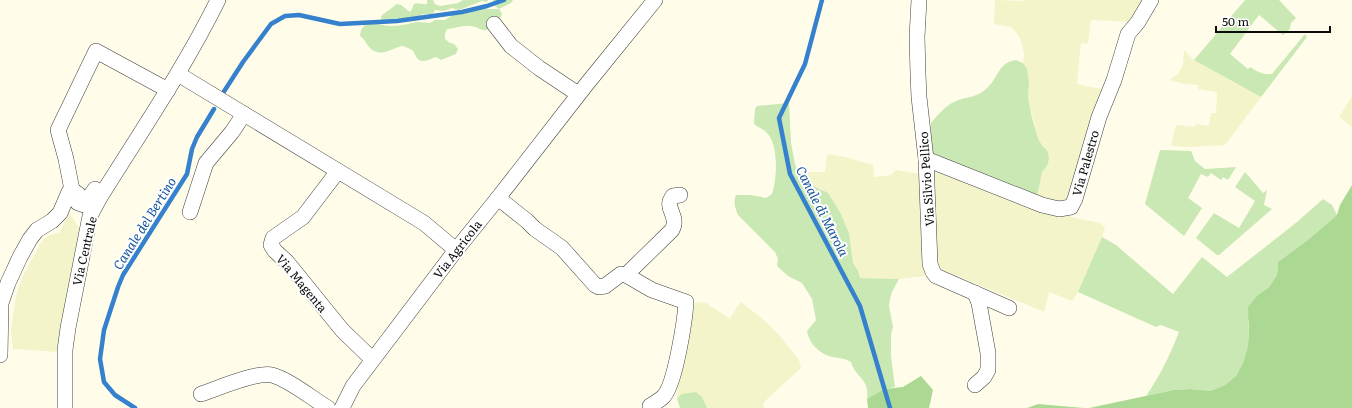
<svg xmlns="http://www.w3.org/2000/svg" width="1352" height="408" viewBox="0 0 1352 408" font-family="Literata,serif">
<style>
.farmland{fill:#f3f4ca}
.green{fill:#c9e8b3}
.forest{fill:#abd993}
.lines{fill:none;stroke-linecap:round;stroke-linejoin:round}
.stream{stroke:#3581cd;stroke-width:4.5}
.minor-casing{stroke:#3e3e3e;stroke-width:16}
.minor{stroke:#fff;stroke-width:15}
.labels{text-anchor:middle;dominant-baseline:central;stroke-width:4;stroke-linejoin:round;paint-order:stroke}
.street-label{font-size:12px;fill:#0b0b0b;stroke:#fff}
.water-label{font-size:13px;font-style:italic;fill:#15539c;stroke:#fff}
</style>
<rect width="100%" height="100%" fill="#fffde9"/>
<g class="farmland">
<path d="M995 0 1023 1V0H1147L1136 22 1091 20 1088 44 1081 43 1077 84 1105 90 1069 201 1064 206 1037 196 1042 172 1047 166 1044 146 1039 141 1031 111 1028 97 1029 83 1027 69 1023 63 1024 53 1020 38 1016 32 1011 27 994 24Z"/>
<path d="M1184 50 1194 60 1261 97 1225 145 1189 147 1171 146 1176 125 1195 127 1196 124 1209 126 1211 113H1216L1217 92 1198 89V85L1184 84 1169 80 1178 74 1183 65Z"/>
<path d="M1352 96V127L1339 117Z"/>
<path d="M827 154 845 157 873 165 874 177 891 175 896 170 921 174 925 276 899 279 860 278 858 271 853 263 849 233 840 212 822 189 808 183 798 172H825Z"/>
<path d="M932 167 1049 210 1075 218 1100 223 1105 228 1102 237 1078 292 1072 301 1049 292 1044 312 936 267Z"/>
<path d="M69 212 79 228 59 352 13 349 11 331 16 296 22 278 42 241 48 236 60 232Z"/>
<path d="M696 302 706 303 730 319 738 305 741 302 764 320 780 336 799 360 801 368 767 399 763 405 764 408H707L702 397 682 394 677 398 678 382 693 310Z"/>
</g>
<g class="green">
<path d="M427 0H433L435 4 440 6 458 3 463 0H488L487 2 482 1 459 10 452 8 444 11 435 10 432 15 422 14 419 18 414 20 406 18 382 20 381 18V16L397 4 401 5 410 12C412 10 413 6 414 4 417 2 423 5 427 4Z"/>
<path d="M493 0H513L511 3 499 9 502 14 499 21 498 18 493 17C487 40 481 26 470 26 462 25 455 29 447 29L445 34V39L450 43 454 44 458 49 456 54 441 60 436 57C432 58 428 61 423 61 416 61 416 54 412 50 409 48 406 47 402 46 390 49 381 58 370 48 366 44 365 39 360 36 362 15 381 27 393 26 401 26 410 23 418 22 422 22 426 23 430 23L435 20H445L454 14H464L473 9H499L495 6Z"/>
<path d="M1245 0H1279L1296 18 1291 23 1290 29 1283 35 1259 15 1230 54 1248 69 1250 67C1258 72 1263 75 1272 74L1305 34 1307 37 1261 97 1194 60Z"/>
<path d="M1016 60 1023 63 1027 69 1029 83 1028 97 1032 118 1039 141 1048 152 1049 159 1047 166 1042 172 1037 196 931 157V123C937 116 945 106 954 102 966 96 974 99 986 89 1000 77 997 63 1016 60Z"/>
<path d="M789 103 791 143 795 164 798 172 808 183 828 193 840 212 849 233 853 263 858 271 860 278 899 279 892 292 890 299 889 306 893 327 891 335V356L895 387 884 389 867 399C870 378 856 379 851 362 845 358 839 358 832 357 820 354 809 344 807 331L816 320 812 299 802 283 788 276 777 266 778 259 775 252 738 215C735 208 733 202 736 195H751L766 198 772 194C777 179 779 145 767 133 763 129 758 127 754 124L755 109 757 106Z"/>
<path d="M1160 150 1191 151 1195 161 1205 169 1236 167 1228 180 1223 177 1221 180 1211 173 1208 177 1201 174 1188 198 1202 208 1184 236 1145 204Z"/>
<path d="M1245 172 1263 193 1267 190 1264 205 1272 209 1219 255H1217L1196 238 1214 213 1239 228 1255 201 1235 187Z"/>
<path d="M1323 199 1332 205 1337 215 1309 239 1278 262 1277 275 1269 287 1258 295 1248 322 1249 336 1247 350 1243 363 1236 376 1225 385 1210 391 1190 389 1174 390 1146 396C1160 376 1170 355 1179 332L1161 325 1156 327 1078 292 1102 237 1116 245 1173 294 1202 257 1227 277 1297 222Z"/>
<path d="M696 392 702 397 707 408H680L677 398 682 394Z"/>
</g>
<g class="forest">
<path d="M1352 185V408H1089L1174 390 1190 389 1210 391 1225 385 1236 376 1243 363 1247 350 1249 336 1248 307 1258 295 1269 287 1277 275 1278 262 1309 239 1337 215 1340 205Z"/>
<path d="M921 376 933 390 929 408H868L867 399 884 389 903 387Z"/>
<path d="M1038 404 1084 408H1027Z"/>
</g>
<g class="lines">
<g class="stream">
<path d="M822 0 805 64 779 118 790 174 860 306 890 408"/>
<path d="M223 93 243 62 271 24 285 16 299 15 340 24 397 21 462 12 487 6 504 0"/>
<path d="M135 408 115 395 104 382 100 359 104 330 118 287 123 275 187 174 192 149 197 137 214 109"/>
</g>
<defs>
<g id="minor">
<path d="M919 0 917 37 918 74 919 97 926 159 930 264 933 272 936 276 1009 308"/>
<path d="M494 24 511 46 539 68 578 94"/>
<path d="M178 74 424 223 456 250"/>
<path d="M926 159 1042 205 1059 209 1071 207 1075 199 1099 117 1114 80 1128 34 1138 22 1151 0"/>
<path d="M338 171 303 217 273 238 271 245 275 251 287 262 342 330 372 359"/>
<path d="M72 190 66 159 58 130 96 51 168 90"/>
<path d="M498 198 527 221 535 229 562 248 595 285 599 287 605 286 621 274 626 275 652 290 686 302C685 320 675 386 663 397 659 401 654 403 650 406"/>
<path d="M190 212 206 163 232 132 244 114"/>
<path d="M626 275 672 230C673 228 674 226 674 224 676 213 664 207 673 196L680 195"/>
<path d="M975 293 979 303 988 353V370L984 377 975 385"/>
<path d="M0 355 1 303 8 283 20 257 30 239 37 230 52 221 60 213 69 192 72 190 78 194V203L84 205 95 189"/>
<path d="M201 394C216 389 258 371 272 375 288 379 313 399 328 408"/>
<path d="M65 408V350L68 328 90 216 99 199C140 133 184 69 218 0"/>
<path d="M342 408 353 386 456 250 498 198 586 85 655 0"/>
</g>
</defs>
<use href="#minor" class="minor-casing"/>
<use href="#minor" class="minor"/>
</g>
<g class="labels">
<g class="street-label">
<text transform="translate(1085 163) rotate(-74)">Via Palestro</text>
<text transform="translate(926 179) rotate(-94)">Via Silvio Pellico</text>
<text transform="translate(457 249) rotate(-52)">Via Agricola</text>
<text transform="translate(84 251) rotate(-77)">Via Centrale</text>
<text transform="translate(302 283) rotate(50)">Via Magenta</text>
</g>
<g class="water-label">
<text transform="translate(823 211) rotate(63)">Canale di Marola</text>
<text transform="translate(144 223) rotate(-58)">Canale del Bertino</text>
</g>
</g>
<path d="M1216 26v6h114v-6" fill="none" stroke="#0b0b0b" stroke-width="2"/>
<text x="1222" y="26" font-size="12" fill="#0b0b0b" stroke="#ffffff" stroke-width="3" paint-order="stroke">50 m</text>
</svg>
